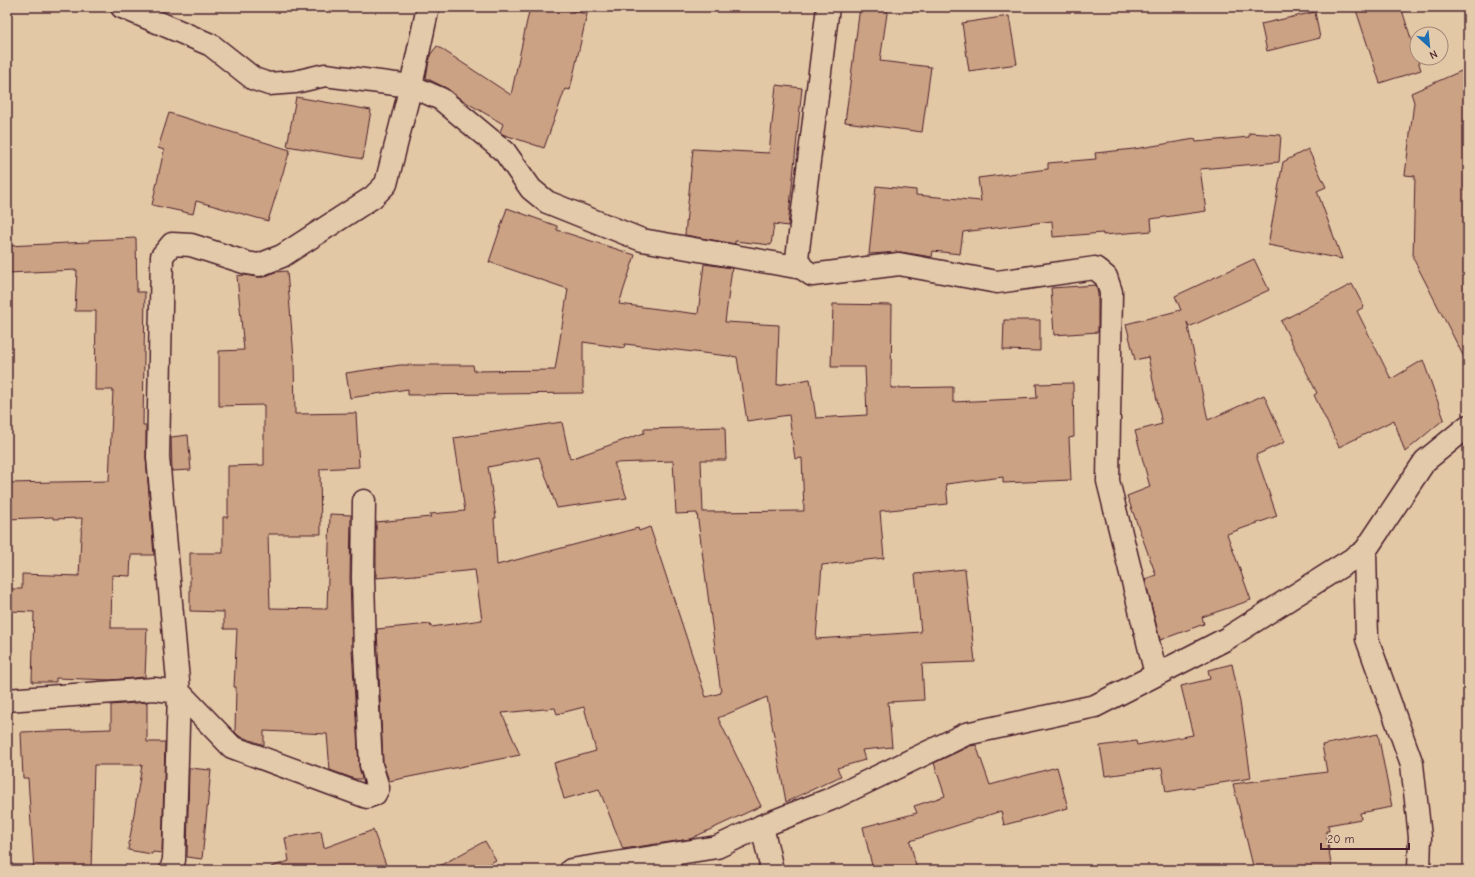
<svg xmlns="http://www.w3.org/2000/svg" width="1475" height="877" viewBox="0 0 1475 877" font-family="'Comic Neue',sans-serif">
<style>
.building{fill:#cca284;stroke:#4a1f2b;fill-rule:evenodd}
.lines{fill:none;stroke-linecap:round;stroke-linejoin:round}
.street-casing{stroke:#4a1f2b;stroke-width:25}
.street{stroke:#e2caaa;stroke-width:22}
</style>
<rect width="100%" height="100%" fill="#e3c8a6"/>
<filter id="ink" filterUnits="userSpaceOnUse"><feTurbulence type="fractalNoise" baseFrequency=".025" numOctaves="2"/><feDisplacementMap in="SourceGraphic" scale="8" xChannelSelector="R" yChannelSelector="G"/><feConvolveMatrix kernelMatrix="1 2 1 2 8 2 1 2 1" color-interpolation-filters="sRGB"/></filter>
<g filter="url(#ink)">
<g class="building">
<path d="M530 7H555L587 14 570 90 565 89 544 148 502 134 500 132 503 124 459 98 446 88 426 78 430 55 437 46 511 95Z"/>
<path d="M860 7H888L880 61 931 67 922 132 845 122Z"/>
<path d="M1355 7H1401L1421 70 1380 83Z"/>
<path d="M1315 12 1320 38 1267 51 1261 24Z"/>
<path d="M1009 16 1017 64 969 71 962 23Z"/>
<path d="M1468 68V365L1413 258 1415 176 1405 175 1414 102 1411 93Z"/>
<path d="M776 85 802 88 788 226 774 224 771 245 735 241V244L685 235 693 149 769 153Z"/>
<path d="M296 97 371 110 363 159 287 146Z"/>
<path d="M169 113 290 150 268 221 196 201 193 214 152 205 164 150 158 148Z"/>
<path d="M1249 133 1281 135 1279 162 1200 169 1206 211 1151 219 1152 231 1103 235V233L1053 237 1052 221 963 232 960 254 933 251 932 257 901 252 869 254 876 186 916 190V195L981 201 978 178 1048 169V163L1096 159 1095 153 1134 149 1195 139 1196 142 1249 137Z"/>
<path d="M1308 149 1326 187 1317 191 1342 259 1268 245 1283 162Z"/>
<path d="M507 208 557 226V230L635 255 619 304 698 314 704 264 732 268 725 322 779 325 777 385 810 379 816 418 867 415 865 367H831L833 304 892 305 891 388 953 387V402L1037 398 1036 384 1073 383 1074 437 1069 438 1071 480 1003 483V477L946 484 948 504 880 511 884 558 822 565 816 639 921 632 915 574 965 569 975 662 922 664 924 700 888 702 892 747 862 750 865 760 837 768 841 776 786 802 767 697 718 718 761 806 690 839 623 849 599 789 564 799 554 763 596 751 584 707 557 714 555 708 502 713 520 755 389 781 383 763 377 629 430 624 431 627 482 620 475 570 415 576V575L376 578V522L431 517 430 514 465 511 454 438 562 422 570 459 644 433V429L725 427 726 460H701L703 512 804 511 802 458 795 459 789 415 747 421 737 357 625 344 624 348 583 342V393L408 395V389L350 398 346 373 400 365H473L474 371 555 370 568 289 489 262ZM539 457 557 508 627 498 614 463 673 461 676 514 697 513 721 693 706 697 650 527 639 531 638 528 497 565 494 518H496L488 467Z"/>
<path d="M136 238 137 292H145L143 425H146V458L154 555H131L130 576 112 575 111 628H147L145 677 111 680 56 678V682H32L34 612 7 611V589H22V574L79 576 82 518 53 519V517L7 519V483L109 481 113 390H95L96 311H75L77 270 7 273V246L89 242V240Z"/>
<path d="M1254 259 1269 290 1189 327 1187 322 1208 420 1264 395 1285 442 1256 455 1277 516 1227 534 1251 600 1202 617 1204 624 1160 640 1145 579 1156 575 1127 496 1150 487 1135 431 1162 424 1148 357 1135 360 1126 324 1181 310 1175 296Z"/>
<path d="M287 271 294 358 295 414 356 413 359 467 320 469 321 534H268L270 608 327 609 330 514 351 515 350 578 352 650 359 766 362 779H355L330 770 327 734 264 731V745L239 736 235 732 236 687H234L237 629H224V612L190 611V553H223V517H228V466L264 465V405L219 406V351L244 350 237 276 244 275 257 277H264L275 272Z"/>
<path d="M1352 284 1364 307 1357 311 1391 379 1423 360 1444 419 1405 452 1394 420 1339 447 1314 395 1317 393 1281 321Z"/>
<path d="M1096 285 1098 294V332L1054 335 1051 288Z"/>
<path d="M1004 320H1040V351L1003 350Z"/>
<path d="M188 435 191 470 172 471 171 437Z"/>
<path d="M1232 664 1240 702 1251 778 1166 792 1162 768 1105 776 1100 746 1136 741 1137 745 1193 735 1181 686 1210 679 1208 670Z"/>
<path d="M147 702V742H165L162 853 153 852 152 854 128 850 142 765H94L91 870H34L28 778H23L21 732 111 729V705Z"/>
<path d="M1378 734 1392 807 1360 813 1361 819 1328 825 1329 831H1326L1332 870H1254L1233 784 1327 772 1322 745Z"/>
<path d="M976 745 990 785 1057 767 1068 808 1004 825 1001 811 910 841 917 870H873L863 827 917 813 914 806 945 796 934 763 970 746Z"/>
<path d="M189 768 211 770 202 859 187 857Z"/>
<path d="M373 830 388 870H272L271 867 289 861 285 838 321 831 324 848Z"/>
<path d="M485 841 496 860 478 870H432Z"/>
</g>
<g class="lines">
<defs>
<g id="street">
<path d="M122 7 211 45 254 79 269 84 295 82 325 75 411 86 441 99 505 152 531 189 547 202 642 240 802 268"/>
<path d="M828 7 797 258 802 268 812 275 899 264 997 282 1095 268 1106 277 1111 292 1108 481 1156 674"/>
<path d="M364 501 363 578 365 650 371 765 378 788 375 794 367 797 232 747 179 692 158 457 162 256 172 244 191 245 247 263 259 265 282 256 373 197 386 184 411 86 428 7"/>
<path d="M1365 551 1367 639 1412 764 1420 837 1419 870"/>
<path d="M7 700 154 689 179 692 174 860 171 870"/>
<path d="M762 826 772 870"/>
<path d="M571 870 717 847 762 826 831 799 966 734 1095 706 1226 639 1365 551 1425 461 1468 426"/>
</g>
</defs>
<use href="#street" class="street-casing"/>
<use href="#street" class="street"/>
</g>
</g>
<rect width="1475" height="877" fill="none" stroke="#e2caaa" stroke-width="24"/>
<rect x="12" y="12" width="1451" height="853" fill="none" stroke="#4a1f2b" stroke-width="1.5" filter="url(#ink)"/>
<g transform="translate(1429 46) rotate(153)"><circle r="19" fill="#e2caaa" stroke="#a58677"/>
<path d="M0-3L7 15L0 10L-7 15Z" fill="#1f6fb2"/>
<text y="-6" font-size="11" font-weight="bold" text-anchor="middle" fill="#4a1f2b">N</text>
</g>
<path d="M1321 843v6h88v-6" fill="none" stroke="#4a1f2b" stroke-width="2"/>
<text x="1327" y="843" font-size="12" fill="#4a1f2b" stroke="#e2caaa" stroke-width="3" paint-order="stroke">20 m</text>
</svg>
